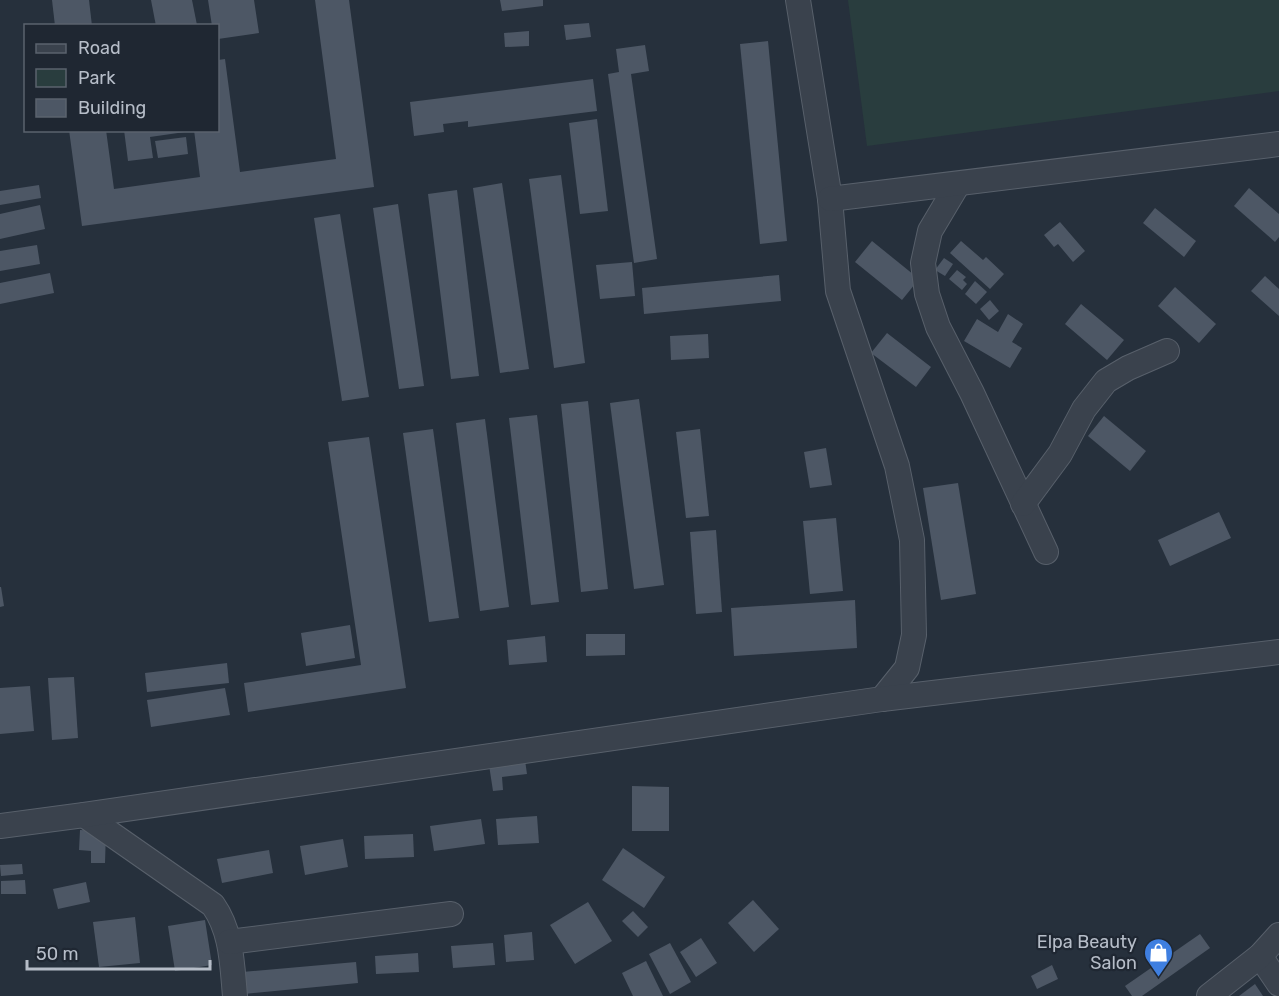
<svg xmlns="http://www.w3.org/2000/svg" width="1279" height="996" viewBox="0 0 1279 996" font-family="Rubik,sans-serif">
<style>
.green{fill:#293d3e}
.building{fill:#4d5765}
.lines{fill:none;stroke-linecap:round;stroke-linejoin:round}
.street-casing{stroke:#58606b;stroke-width:26}
.street{stroke:#3a424d;stroke-width:24}
.labels{text-anchor:middle;dominant-baseline:central;stroke-width:4.5;stroke-linejoin:round;paint-order:stroke}
.poi-label{font-size:18px;fill:#b6bdc8;stroke:#1f2732;text-anchor:end}
</style>
<rect width="100%" height="100%" fill="#26303c"/>
<path class="green" d="M848 0H1279V91L867 146Z"/>
<g class="building">
<path d="M52 0H89L92 26H55Z"/>
<path d="M151 0H192L197 25 156 26Z"/>
<path d="M208 0H254L259 33 218 39V26H212Z"/>
<path d="M315 0H349L374 187 82 226 69 130H106L114 189 200 177 194 130H218V60L225 59 240 172 336 159Z"/>
<path d="M500 0H543V6L502 11Z"/>
<path d="M589 23 591 37 566 40 564 25Z"/>
<path d="M529 31V46L505 47 504 33Z"/>
<path d="M768 41 787 241 760 244 740 44Z"/>
<path d="M645 45 649 71 631 74 657 259 634 263 608 74 619 72 616 49Z"/>
<path d="M593 79 597 111 468 127V121L443 124 444 132 414 136 410 102Z"/>
<path d="M597 119 608 211 580 214 569 123Z"/>
<path d="M124 130H185V132L150 137 153 158 128 161Z"/>
<path d="M186 137 188 154 158 158 155 141Z"/>
<path d="M561 175 585 363 554 368 529 179Z"/>
<path d="M502 183 529 369 500 373 473 188Z"/>
<path d="M39 185 41 198 0 205V191Z"/>
<path d="M1249 188 1279 214V237L1275 242 1234 206Z"/>
<path d="M457 190 479 376 451 379 428 194Z"/>
<path d="M398 204 424 386 399 389 373 208Z"/>
<path d="M40 205 45 229 0 239V214Z"/>
<path d="M1155 208 1196 241 1184 257 1143 223Z"/>
<path d="M340 214 369 397 342 401 314 218Z"/>
<path d="M1060 222 1085 251 1073 262 1058 244 1054 247 1044 235Z"/>
<path d="M872 241 919 279 902 300 855 262Z"/>
<path d="M961 241 983 260 986 257 1004 274 990 289 950 253Z"/>
<path d="M37 245 40 264 0 271V251Z"/>
<path d="M944 258 953 264 945 276 935 270Z"/>
<path d="M632 262 635 296 600 299 596 265Z"/>
<path d="M957 270 966 277 963 280 967 284 962 290 949 279Z"/>
<path d="M50 273 54 293 0 304V283Z"/>
<path d="M779 275 781 301 644 314 642 288Z"/>
<path d="M1265 276 1279 289V316L1251 291Z"/>
<path d="M975 281 987 292 976 304 965 294Z"/>
<path d="M1175 287 1216 324 1199 343 1158 306Z"/>
<path d="M990 300 999 311 989 320 980 309Z"/>
<path d="M1081 304 1124 340 1107 360 1065 324Z"/>
<path d="M1008 314 1023 324 1012 342 1022 348 1010 368 964 341 977 319 998 332Z"/>
<path d="M887 333 931 367 916 387 871 353Z"/>
<path d="M708 334 709 358 671 360 670 336Z"/>
<path d="M639 399 664 585 634 589 610 403Z"/>
<path d="M588 401 608 589 581 592 561 404Z"/>
<path d="M537 415 559 602 531 605 509 418Z"/>
<path d="M1104 416 1146 451 1130 471 1088 436Z"/>
<path d="M485 419 509 607 480 611 456 423Z"/>
<path d="M433 429 459 618 429 622 403 433Z"/>
<path d="M700 429 709 516 686 518 676 432Z"/>
<path d="M369 437 406 688 248 712 244 683 361 665 328 442Z"/>
<path d="M826 448 832 485 810 488 804 452Z"/>
<path d="M958 483 976 594 941 600 923 488Z"/>
<path d="M1219 512 1231 538 1170 566 1158 540Z"/>
<path d="M836 518 843 591 810 594 803 521Z"/>
<path d="M716 530 722 612 696 614 690 532Z"/>
<path d="M0 587H1L4 606 0 607Z"/>
<path d="M855 600 857 648 734 656 731 608Z"/>
<path d="M350 625 355 658 306 666 301 633Z"/>
<path d="M586 634H625V655L586 656Z"/>
<path d="M545 636 547 662 509 665 507 640Z"/>
<path d="M227 663 229 683 147 692 145 673Z"/>
<path d="M74 677 78 738 52 740 48 678Z"/>
<path d="M30 686 34 731 0 734V688Z"/>
<path d="M225 688 230 715 151 727 147 700Z"/>
<path d="M525 760 527 774 502 777 503 790 493 791 489 765Z"/>
<path d="M632 786 669 787V831H632Z"/>
<path d="M537 816 539 843 498 845 496 819Z"/>
<path d="M481 819 485 844 434 851 430 826Z"/>
<path d="M80 830 106 831 105 863H91V851L79 850Z"/>
<path d="M413 834 414 857 365 859 364 836Z"/>
<path d="M343 839 348 867 305 875 300 846Z"/>
<path d="M623 848 665 877 644 908 602 880Z"/>
<path d="M269 850 273 873 222 883 217 859Z"/>
<path d="M22 864 23 874 1 876 0 865Z"/>
<path d="M25 880 26 894H1V881Z"/>
<path d="M86 882 90 902 58 909 53 889Z"/>
<path d="M753 900 779 929 754 952 728 923Z"/>
<path d="M588 902 612 941 575 964 550 925Z"/>
<path d="M633 911 648 927 638 937 622 921Z"/>
<path d="M135 917 140 963 99 967 93 922Z"/>
<path d="M205 920 212 965 175 971 168 926Z"/>
<path d="M532 932 534 960 506 962 504 935Z"/>
<path d="M1200 934 1210 948 1142 996H1132L1125 986Z"/>
<path d="M701 938 717 963 696 977 680 952Z"/>
<path d="M493 943 495 965 453 968 451 946Z"/>
<path d="M670 943 691 982 670 994 649 954Z"/>
<path d="M418 953 419 972 376 974 375 956Z"/>
<path d="M646 961 663 996H633L622 973Z"/>
<path d="M356 962 358 983 244 994 242 972Z"/>
<path d="M1052 965 1058 979 1037 989 1031 976Z"/>
<path d="M1255 984 1263 996H1239Z"/>
</g>
<g class="lines">
<defs>
<g id="street">
<path d="M798 0 830 199 838 291 897 466 912 540 914 635 907 668 882 699"/>
<path d="M958 184 930 231 923 263 927 294 938 327 972 393 1046 552"/>
<path d="M830 199 1279 144"/>
<path d="M1023 504 1060 454 1084 409 1106 381 1128 368 1167 351"/>
<path d="M84 815 213 905C232 932 232 964 235 996"/>
<path d="M0 826 84 815 882 699 1279 652"/>
<path d="M229 942 451 914"/>
<path d="M1260 956 1279 984"/>
<path d="M1209 996 1260 956 1279 935"/>
</g>
</defs>
<use href="#street" class="street-casing"/>
<use href="#street" class="street"/>
</g>
<defs>
<symbol id="shop-pin" viewBox="-11 -11 22 30"><path d="M0 17L-7.5 6A9.5 9.5 0 1 1 7.5 6Z" fill="#3f7fe0" stroke="#1f2732"/><path d="M-5-2.5h2.3a2.7 3.5 0 0 1 5.4 0H5L5.5 6h-11ZM-1.5-2.5h3a1.5 2.3 0 0 0-3 0Z" fill="#fff"/></symbol>
</defs>
<g fill-rule="evenodd">
<use href="#shop-pin" x="1142" y="936" width="33" height="45"/>
</g>
<g class="labels">
<g class="poi-label">
<text x="1137" y="942">Elpa Beauty<tspan x="1137" dy="21">Salon</tspan></text>
</g>
</g>
<rect x="24" y="24" width="195" height="108" fill="#1f2732" stroke="#5b636e" stroke-width="1.5"/>
<rect x="36" y="44" width="30" height="9" fill="#3a424d" stroke="#5b636e" stroke-width="1.5"/>
<text x="78" y="54" font-size="18" fill="#b6bdc8">Road</text>
<rect x="36" y="69" width="30" height="18" fill="#293d3e" stroke="#5b636e" stroke-width="1.5"/>
<text x="78" y="84" font-size="18" fill="#b6bdc8">Park</text>
<rect x="36" y="99" width="30" height="18" fill="#4d5765" stroke="#5b636e" stroke-width="1.5"/>
<text x="78" y="114" font-size="18" fill="#b6bdc8">Building</text>
<path d="M27 960v9h183v-9" fill="none" stroke="#b6bdc8" stroke-width="3"/>
<text x="36" y="960" font-size="18" fill="#b6bdc8" stroke="#1f2732" stroke-width="4.5" paint-order="stroke">50 m</text>
</svg>
